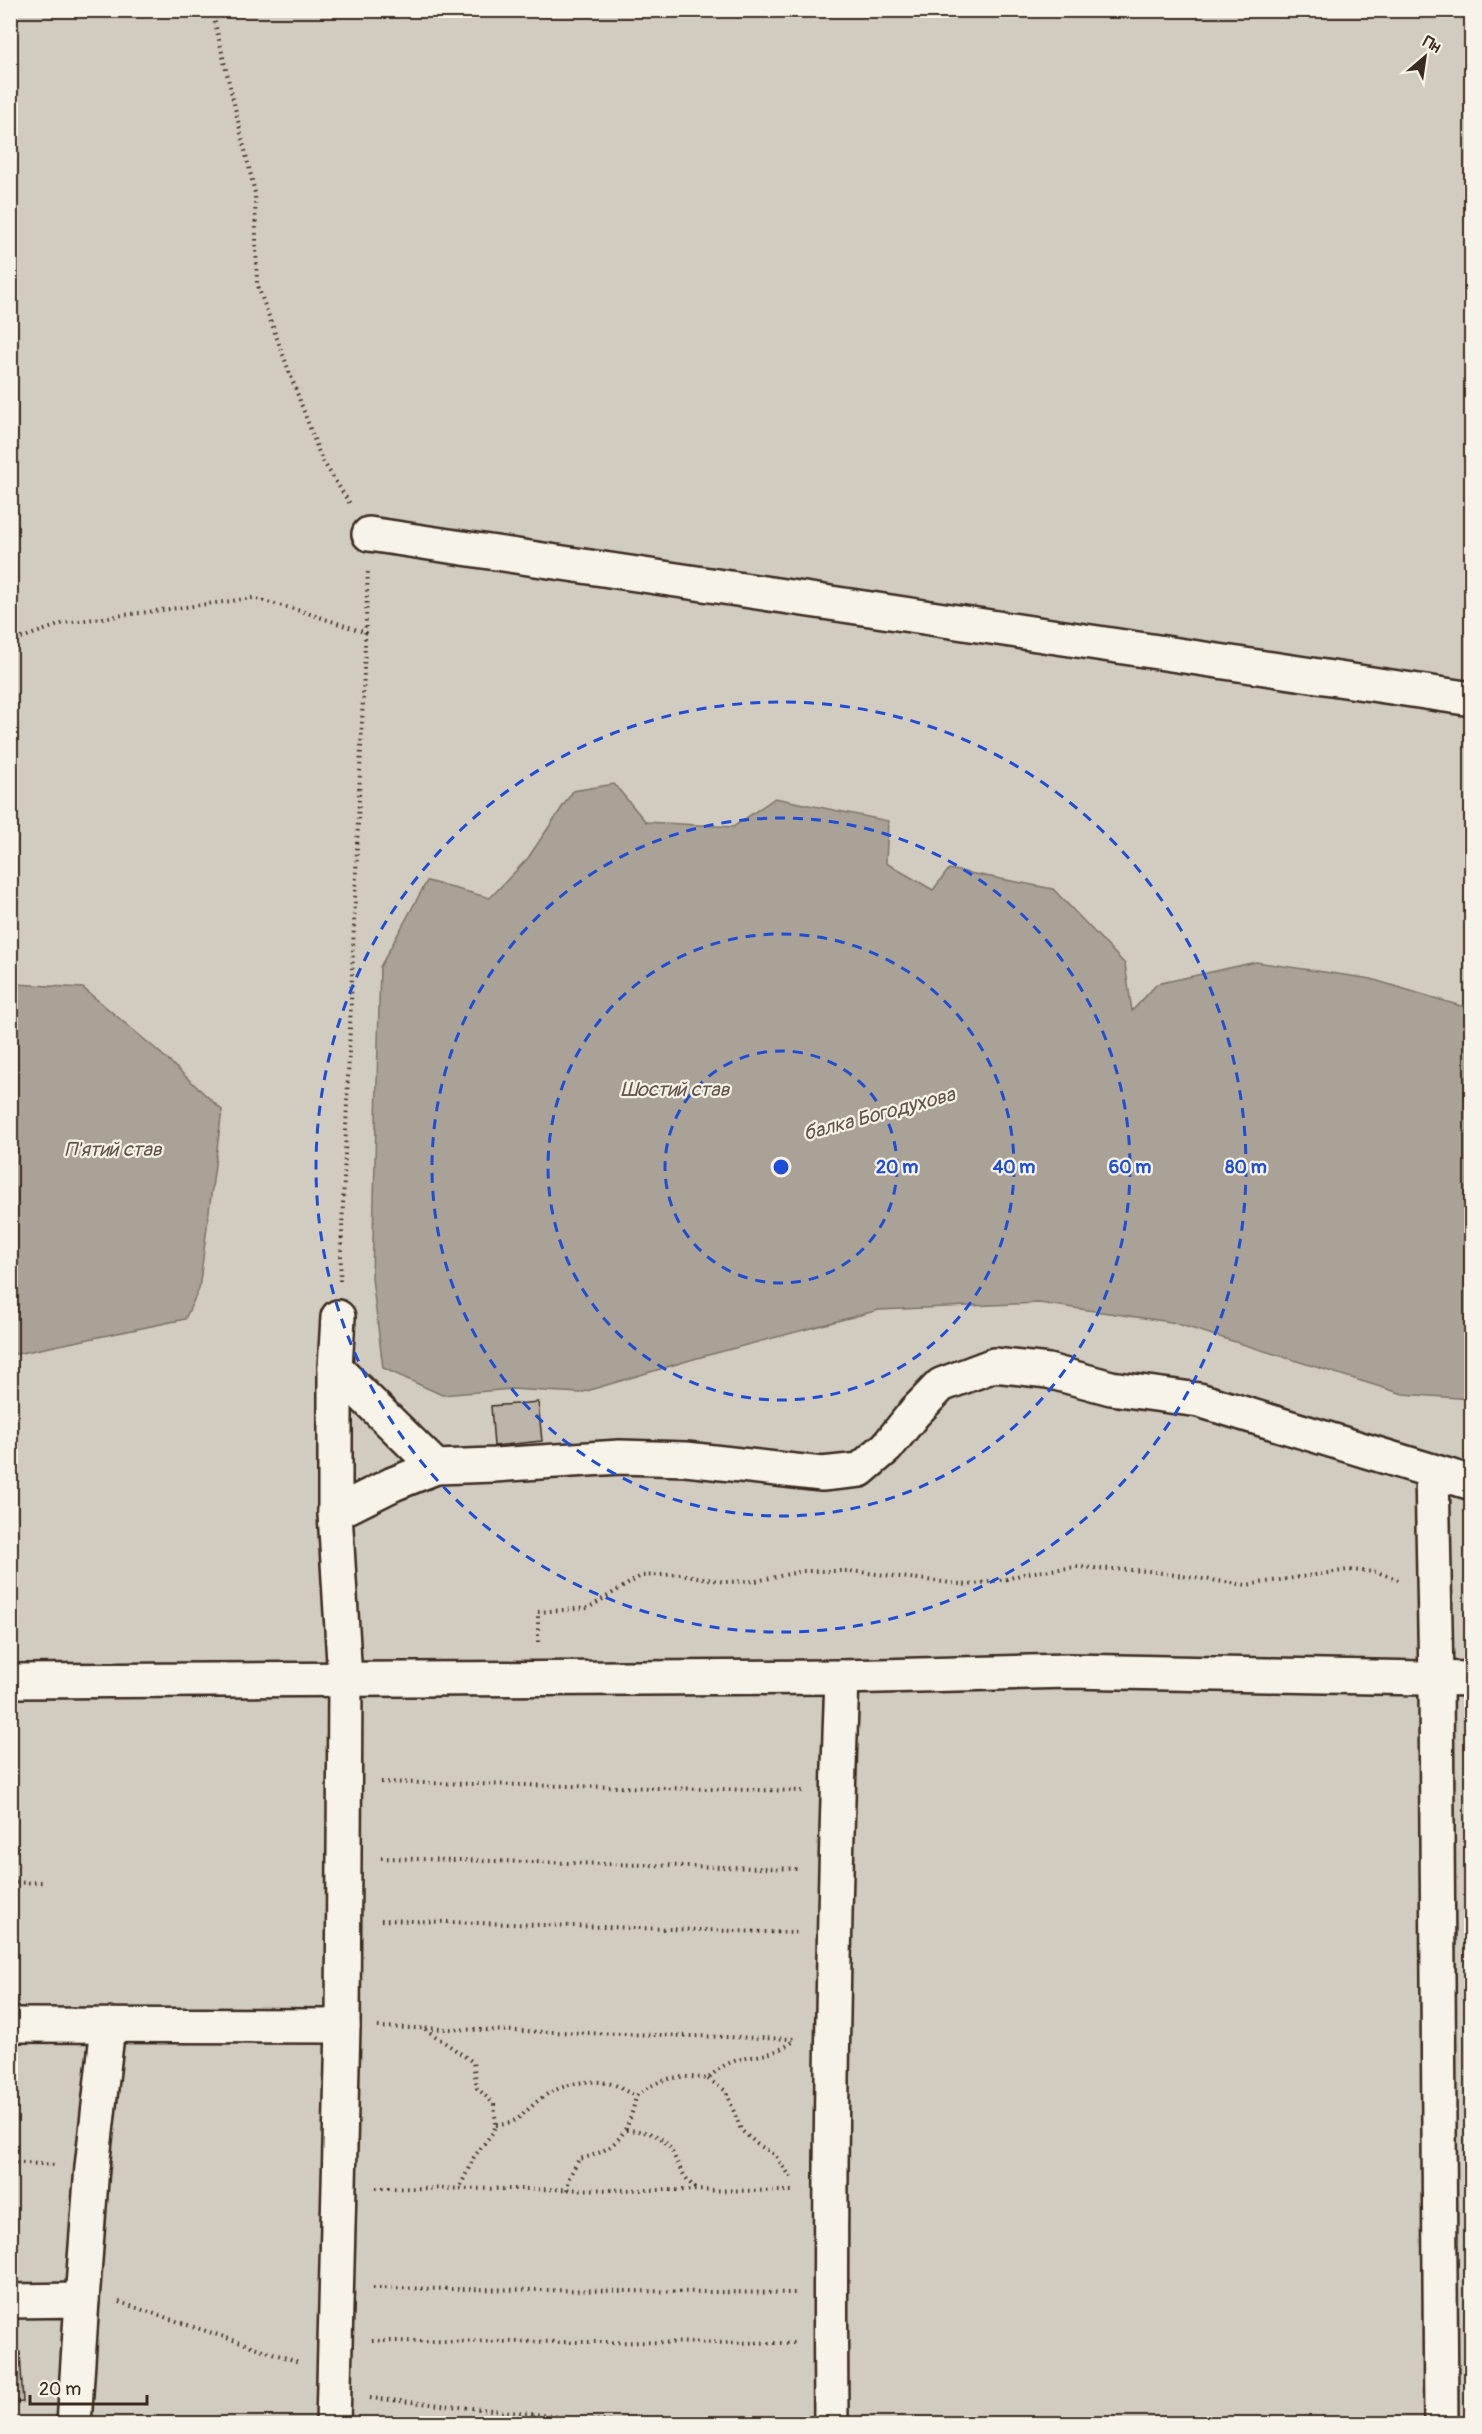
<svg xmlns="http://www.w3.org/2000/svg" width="1482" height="2434" viewBox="0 0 1482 2434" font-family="Pangolin,sans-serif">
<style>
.green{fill:#d1cbc0;stroke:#867a6f;stroke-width:1.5}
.water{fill:#aaa296;stroke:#7e7266;stroke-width:1.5}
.building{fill:#bdb5aa;stroke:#3b2a1e;stroke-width:1.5}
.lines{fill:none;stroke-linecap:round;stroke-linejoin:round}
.minor-casing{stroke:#3b2a1e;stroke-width:38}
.path{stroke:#3b2a1e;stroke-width:4;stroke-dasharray:1.5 4.5;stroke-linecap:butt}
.minor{stroke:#f7f3e8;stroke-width:33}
.ring{fill:none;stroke:#1d4ed8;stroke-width:3;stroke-dasharray:10 8}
.labels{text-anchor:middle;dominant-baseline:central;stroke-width:4.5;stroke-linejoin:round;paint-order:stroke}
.water-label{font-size:20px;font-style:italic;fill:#625448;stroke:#f7f3e8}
.centre{fill:#1d4ed8;stroke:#f7f3e8;stroke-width:3}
.ring-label{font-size:18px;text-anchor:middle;font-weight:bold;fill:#1d4ed8;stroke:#f7f3e8;stroke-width:4.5;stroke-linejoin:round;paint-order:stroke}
</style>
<rect width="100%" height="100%" fill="#efebe0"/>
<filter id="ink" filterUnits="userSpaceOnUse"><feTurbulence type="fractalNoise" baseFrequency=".0167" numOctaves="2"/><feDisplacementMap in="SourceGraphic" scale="12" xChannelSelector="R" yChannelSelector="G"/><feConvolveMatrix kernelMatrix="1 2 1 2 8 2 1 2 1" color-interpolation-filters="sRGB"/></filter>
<g filter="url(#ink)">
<rect class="green" x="11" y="11" width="1460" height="2412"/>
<g class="water">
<path d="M614 784 646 822 733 827 775 798 888 821 886 863 933 890 949 869 1053 889 1125 964 1132 1011 1157 984 1256 962 1371 979 1471 1009V1399L1403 1394 1171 1322 1039 1303 879 1310 697 1358 580 1393 511 1389 442 1395 383 1368 372 1278 380 967 427 881 490 898 528 858 573 791Z"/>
<path d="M16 984 83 988 157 1050 222 1110 199 1289 185 1319 11 1355 10 985Z"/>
</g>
<g class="building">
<path d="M538 1402 542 1441 494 1446 491 1406Z"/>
<path d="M20 2352 23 2402 10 2403V2353Z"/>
</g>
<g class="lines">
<defs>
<g id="minor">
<path d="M369 534 1472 699"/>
<path d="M335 1368 436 1467"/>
<path d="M1432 1471 1436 1680 1441 2424"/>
<path d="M335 1513 393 1484 436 1467 494 1465 620 1457 686 1459 822 1474 860 1470 887 1447 915 1412 941 1385 994 1365 1048 1371 1111 1388 1199 1400 1472 1483"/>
<path d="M10 1681 842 1677 1069 1671 1472 1679"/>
<path d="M10 2025 343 2026"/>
<path d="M82 2300 92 2167 108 2026"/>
<path d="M10 2301 82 2300 74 2424"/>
<path d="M333 2424 343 2026 345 1679 335 1513V1368L338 1317"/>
<path d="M831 2424C829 2175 833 1926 842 1677"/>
</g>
</defs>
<use href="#minor" class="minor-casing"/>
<g class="path">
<path d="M212 10 255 193 257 284 321 458 350 504"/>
<path d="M10 642 64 623 253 598 301 611 367 633"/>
<path d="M340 1281 368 569"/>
<path d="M538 1642V1612L588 1608 641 1576 681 1574 724 1582 756 1581 803 1571H851L968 1585 1007 1579 1027 1573 1076 1567 1148 1571 1246 1585 1348 1570 1377 1572 1399 1580"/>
<path d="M381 1782 803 1791"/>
<path d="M381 1858 799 1869"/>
<path d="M10 1883 45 1882"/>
<path d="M381 1920 799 1933"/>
<path d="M378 2027 797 2039"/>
<path d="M425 2029 473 2062 477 2088 494 2104 496 2125 493 2132 474 2157 459 2189"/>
<path d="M708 2079 726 2091 741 2130 757 2144 774 2154 793 2180"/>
<path d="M496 2125C519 2124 522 2113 539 2100 559 2084 590 2077 615 2085 622 2088 628 2093 636 2096 661 2077 677 2074 708 2079 732 2053 751 2061 779 2050 785 2047 791 2043 796 2040"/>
<path d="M626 2130C685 2133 663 2159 697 2190"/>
<path d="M10 2162 56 2165"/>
<path d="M376 2188 794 2191"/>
<path d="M567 2190 569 2178 579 2159C617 2151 629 2132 636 2096"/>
<path d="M373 2288 795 2293"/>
<path d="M119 2302 299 2362"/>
<path d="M372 2341 794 2343"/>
<path d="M370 2398 632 2424"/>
</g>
<use href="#minor" class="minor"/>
</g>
</g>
<g class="ring">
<circle cx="781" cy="1167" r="116"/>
<circle cx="781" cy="1167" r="233"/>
<circle cx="781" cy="1167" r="349"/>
<circle cx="781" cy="1167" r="465"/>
</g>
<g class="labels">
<g class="water-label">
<text x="675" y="1089">Шостий став</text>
<text transform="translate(879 1114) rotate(-15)">балка Богодухова</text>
<text x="113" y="1149">П'ятий став</text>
</g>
</g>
<circle cx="781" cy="1167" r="9" class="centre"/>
<g class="ring-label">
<text x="897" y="1173">20 m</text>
<text x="1014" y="1173">40 m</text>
<text x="1130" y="1173">60 m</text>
<text x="1246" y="1173">80 m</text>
</g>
<rect width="1482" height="2434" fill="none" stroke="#f7f3e8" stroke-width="36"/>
<rect x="18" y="18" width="1446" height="2398" fill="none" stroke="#3b2a1e" stroke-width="2" filter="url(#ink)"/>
<g transform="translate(1425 57) rotate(29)" stroke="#f7f3e8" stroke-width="4.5" paint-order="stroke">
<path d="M0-4.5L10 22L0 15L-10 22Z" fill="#3b2a1e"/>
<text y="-9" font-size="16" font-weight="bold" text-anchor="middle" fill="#3b2a1e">Пн</text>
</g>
<path d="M30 2395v9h117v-9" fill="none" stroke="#3b2a1e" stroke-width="3"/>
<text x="39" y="2395" font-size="18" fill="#3b2a1e" stroke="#f7f3e8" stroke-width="4.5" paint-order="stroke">20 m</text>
</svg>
